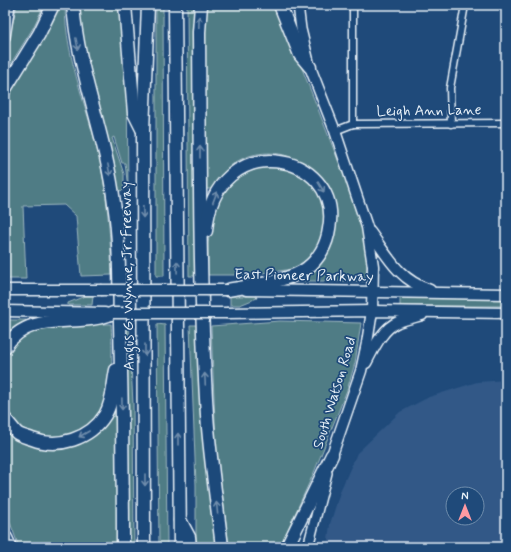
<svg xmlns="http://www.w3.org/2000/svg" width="511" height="552" viewBox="0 0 511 552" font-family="Mynerve,sans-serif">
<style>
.built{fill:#305887;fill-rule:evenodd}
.green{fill:#507c85;stroke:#9cb6be}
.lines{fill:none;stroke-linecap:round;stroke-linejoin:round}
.minor-casing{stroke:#e8f1f8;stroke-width:9}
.secondary-casing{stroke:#e8f1f8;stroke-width:12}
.primary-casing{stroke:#e8f1f8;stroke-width:13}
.motorway-casing{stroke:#e8f1f8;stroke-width:15}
.minor{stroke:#1f4a7a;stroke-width:6}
.secondary{stroke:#1f4a7a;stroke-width:9}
.primary{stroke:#1f4a7a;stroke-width:10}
.motorway{stroke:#1f4a7a;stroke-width:12}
.primary-bridge-casing{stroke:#e8f1f8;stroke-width:13;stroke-linecap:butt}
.primary-bridge{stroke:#1f4a7a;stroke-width:10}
.oneway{stroke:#6f8dac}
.labels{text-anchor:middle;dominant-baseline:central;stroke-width:3.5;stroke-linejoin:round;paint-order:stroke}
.street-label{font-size:15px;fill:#e8f1f8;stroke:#1f4a7a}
</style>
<rect width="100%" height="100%" fill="#1f4a7a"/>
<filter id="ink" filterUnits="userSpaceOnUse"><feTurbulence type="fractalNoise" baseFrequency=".025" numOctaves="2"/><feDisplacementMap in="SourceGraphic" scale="8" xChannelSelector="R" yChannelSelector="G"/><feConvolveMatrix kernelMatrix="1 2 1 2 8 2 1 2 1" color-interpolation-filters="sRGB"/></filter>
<g filter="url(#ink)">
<path class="built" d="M506 380V547H327L330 524 341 489 357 453 400 412 429 397 477 382ZM453 494H477V518H453Z"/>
<g class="green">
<path d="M17 5H44L33 28 5 73V54Z"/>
<path d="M57 5H65C65 60 90 113 101 166 108 202 110 238 112 275L81 276 76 216 64 205 23 206 26 279H5V97Z"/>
<path d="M79 5H122L127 79 128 189 125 163H122L114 137 112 138 124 174V190L119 191C108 128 82 69 79 5Z"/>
<path d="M156 5H163L164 276H156Z"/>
<path d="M187 5H196L197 276H189Z"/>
<path d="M205 5H277L345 178C356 210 371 247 366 281H292C303 268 313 255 324 243 327 239 332 235 333 231 336 225 335 216 334 210 329 165 276 138 236 162 226 168 218 179 213 189H205Z"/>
<path d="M264 162 304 174 322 196 326 224 315 253 294 269 246 275H208V244L211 221 227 181Z"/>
<path d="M85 296H93L92 305H68V303Z"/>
<path d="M230 296H256L257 298 240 305H230Z"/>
<rect x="400" y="297" width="106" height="9"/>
<path d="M5 320H26L27 323 5 339Z"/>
<path d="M280 321 361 323 355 363 347 390 315 470 280 547H229L216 445 211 326Z"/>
<path d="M82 324H111C113 362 116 427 66 436 59 437 53 438 45 436 29 433 14 426 5 411V352L27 331Z"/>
<path d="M157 324 165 325 167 547H159Z"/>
<path d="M190 325H197C197 400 206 473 217 547H196V485Z"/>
<path d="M125 326H129L133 404 134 547H126Z"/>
<path d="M117 408 118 547H19L5 509V424L11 431 72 443 111 409Z"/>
</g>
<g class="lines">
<defs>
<g id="minor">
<path d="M353 5V124"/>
<path d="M451 124 450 88 465 5"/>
<path d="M335 131 353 124 506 123"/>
</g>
<g id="secondary">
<path d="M298 5 301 29 310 66"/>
<path d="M5 37 10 5"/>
<path d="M308 547 327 473"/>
</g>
<g id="primary">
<path d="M310 67 335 131 367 227 373 266 372 311 367 343 361 371 332 455"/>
<path d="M370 232C388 257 399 280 430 290"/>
<path d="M5 290H101"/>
<path d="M246 290 506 294"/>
<path d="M5 311 105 313"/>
<path d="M228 313 372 311 506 313"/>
<path d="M366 363C374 348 382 329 398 322 406 319 415 317 422 315"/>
</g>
<g id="motorway">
<path d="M73 5C78 73 106 135 114 203 120 243 119 283 120 323 122 398 123 472 123 547"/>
<path d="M125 5 134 113 142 129"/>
<path d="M175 5 180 547"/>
<path d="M201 5 199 32C200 159 199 287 207 415 210 459 217 503 222 547"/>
<path d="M280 5 300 55 310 67"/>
<path d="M5 89 39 34 53 5"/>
<path d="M206 231C214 126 344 151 329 229 327 244 319 259 307 268 292 281 249 286 228 290"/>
<path d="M5 347C30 308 79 329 113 313"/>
<path d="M5 419C9 423 13 429 17 433 21 436 27 437 32 439 58 449 90 439 105 415 113 402 113 384 116 370"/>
<path d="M180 520 189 537 190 547"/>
<path d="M6 538 10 547"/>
<path d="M144 547 143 131 148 5"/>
<path d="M287 547 332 455"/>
</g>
</defs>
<use href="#minor" class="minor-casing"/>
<use href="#secondary" class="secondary-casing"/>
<use href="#primary" class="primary-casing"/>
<use href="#motorway" class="motorway-casing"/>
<use href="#minor" class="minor"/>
<use href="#secondary" class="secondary"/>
<use href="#primary" class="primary"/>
<use href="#motorway" class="motorway"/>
<defs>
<g id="primary-bridge">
<path d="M101 290H228"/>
<path d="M113 313H228"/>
</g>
</defs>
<use href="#primary-bridge" class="primary-bridge-casing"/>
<use href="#primary-bridge" class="primary-bridge"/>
</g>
<defs><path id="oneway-shaft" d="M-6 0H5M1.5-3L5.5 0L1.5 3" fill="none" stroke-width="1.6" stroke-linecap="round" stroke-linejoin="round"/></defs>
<g class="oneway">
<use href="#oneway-shaft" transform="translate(199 22) rotate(-88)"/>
<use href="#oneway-shaft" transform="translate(77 44) rotate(79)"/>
<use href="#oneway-shaft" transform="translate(200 152) rotate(-90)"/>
<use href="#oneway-shaft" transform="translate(109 170) rotate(79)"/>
<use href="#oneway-shaft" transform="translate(321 187) rotate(59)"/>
<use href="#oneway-shaft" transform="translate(215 197) rotate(-69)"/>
<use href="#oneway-shaft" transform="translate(143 212) rotate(89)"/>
<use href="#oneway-shaft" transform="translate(177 267) rotate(-91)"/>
<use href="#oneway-shaft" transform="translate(145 350) rotate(90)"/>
<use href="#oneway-shaft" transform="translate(205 379) rotate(-93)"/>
<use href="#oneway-shaft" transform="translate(122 404) rotate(89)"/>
<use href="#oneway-shaft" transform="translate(84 434) rotate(150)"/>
<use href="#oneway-shaft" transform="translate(178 439) rotate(-90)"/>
<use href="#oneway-shaft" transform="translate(145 480) rotate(90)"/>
<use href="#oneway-shaft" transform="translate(217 508) rotate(-96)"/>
</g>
</g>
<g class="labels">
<g class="street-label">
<text transform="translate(429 111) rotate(-1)">Leigh Ann Lane</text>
<text transform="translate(128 276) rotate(-91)">Angus G. Wynne, Jr. Freeway</text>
<text transform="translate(304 276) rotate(1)">East Pioneer Parkway</text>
<text transform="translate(335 393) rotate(-73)">South Watson Road</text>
</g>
</g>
<rect width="511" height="552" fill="none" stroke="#1f4a7a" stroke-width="20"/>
<rect x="10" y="10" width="491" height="532" fill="none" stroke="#e8f1f8" stroke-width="1.5" filter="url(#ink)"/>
<g transform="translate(465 506)"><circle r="19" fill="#1f4a7a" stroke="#6f8dac"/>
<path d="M0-3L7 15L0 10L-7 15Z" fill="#ff9aa2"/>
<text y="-6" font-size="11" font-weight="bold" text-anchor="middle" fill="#e8f1f8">N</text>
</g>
</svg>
